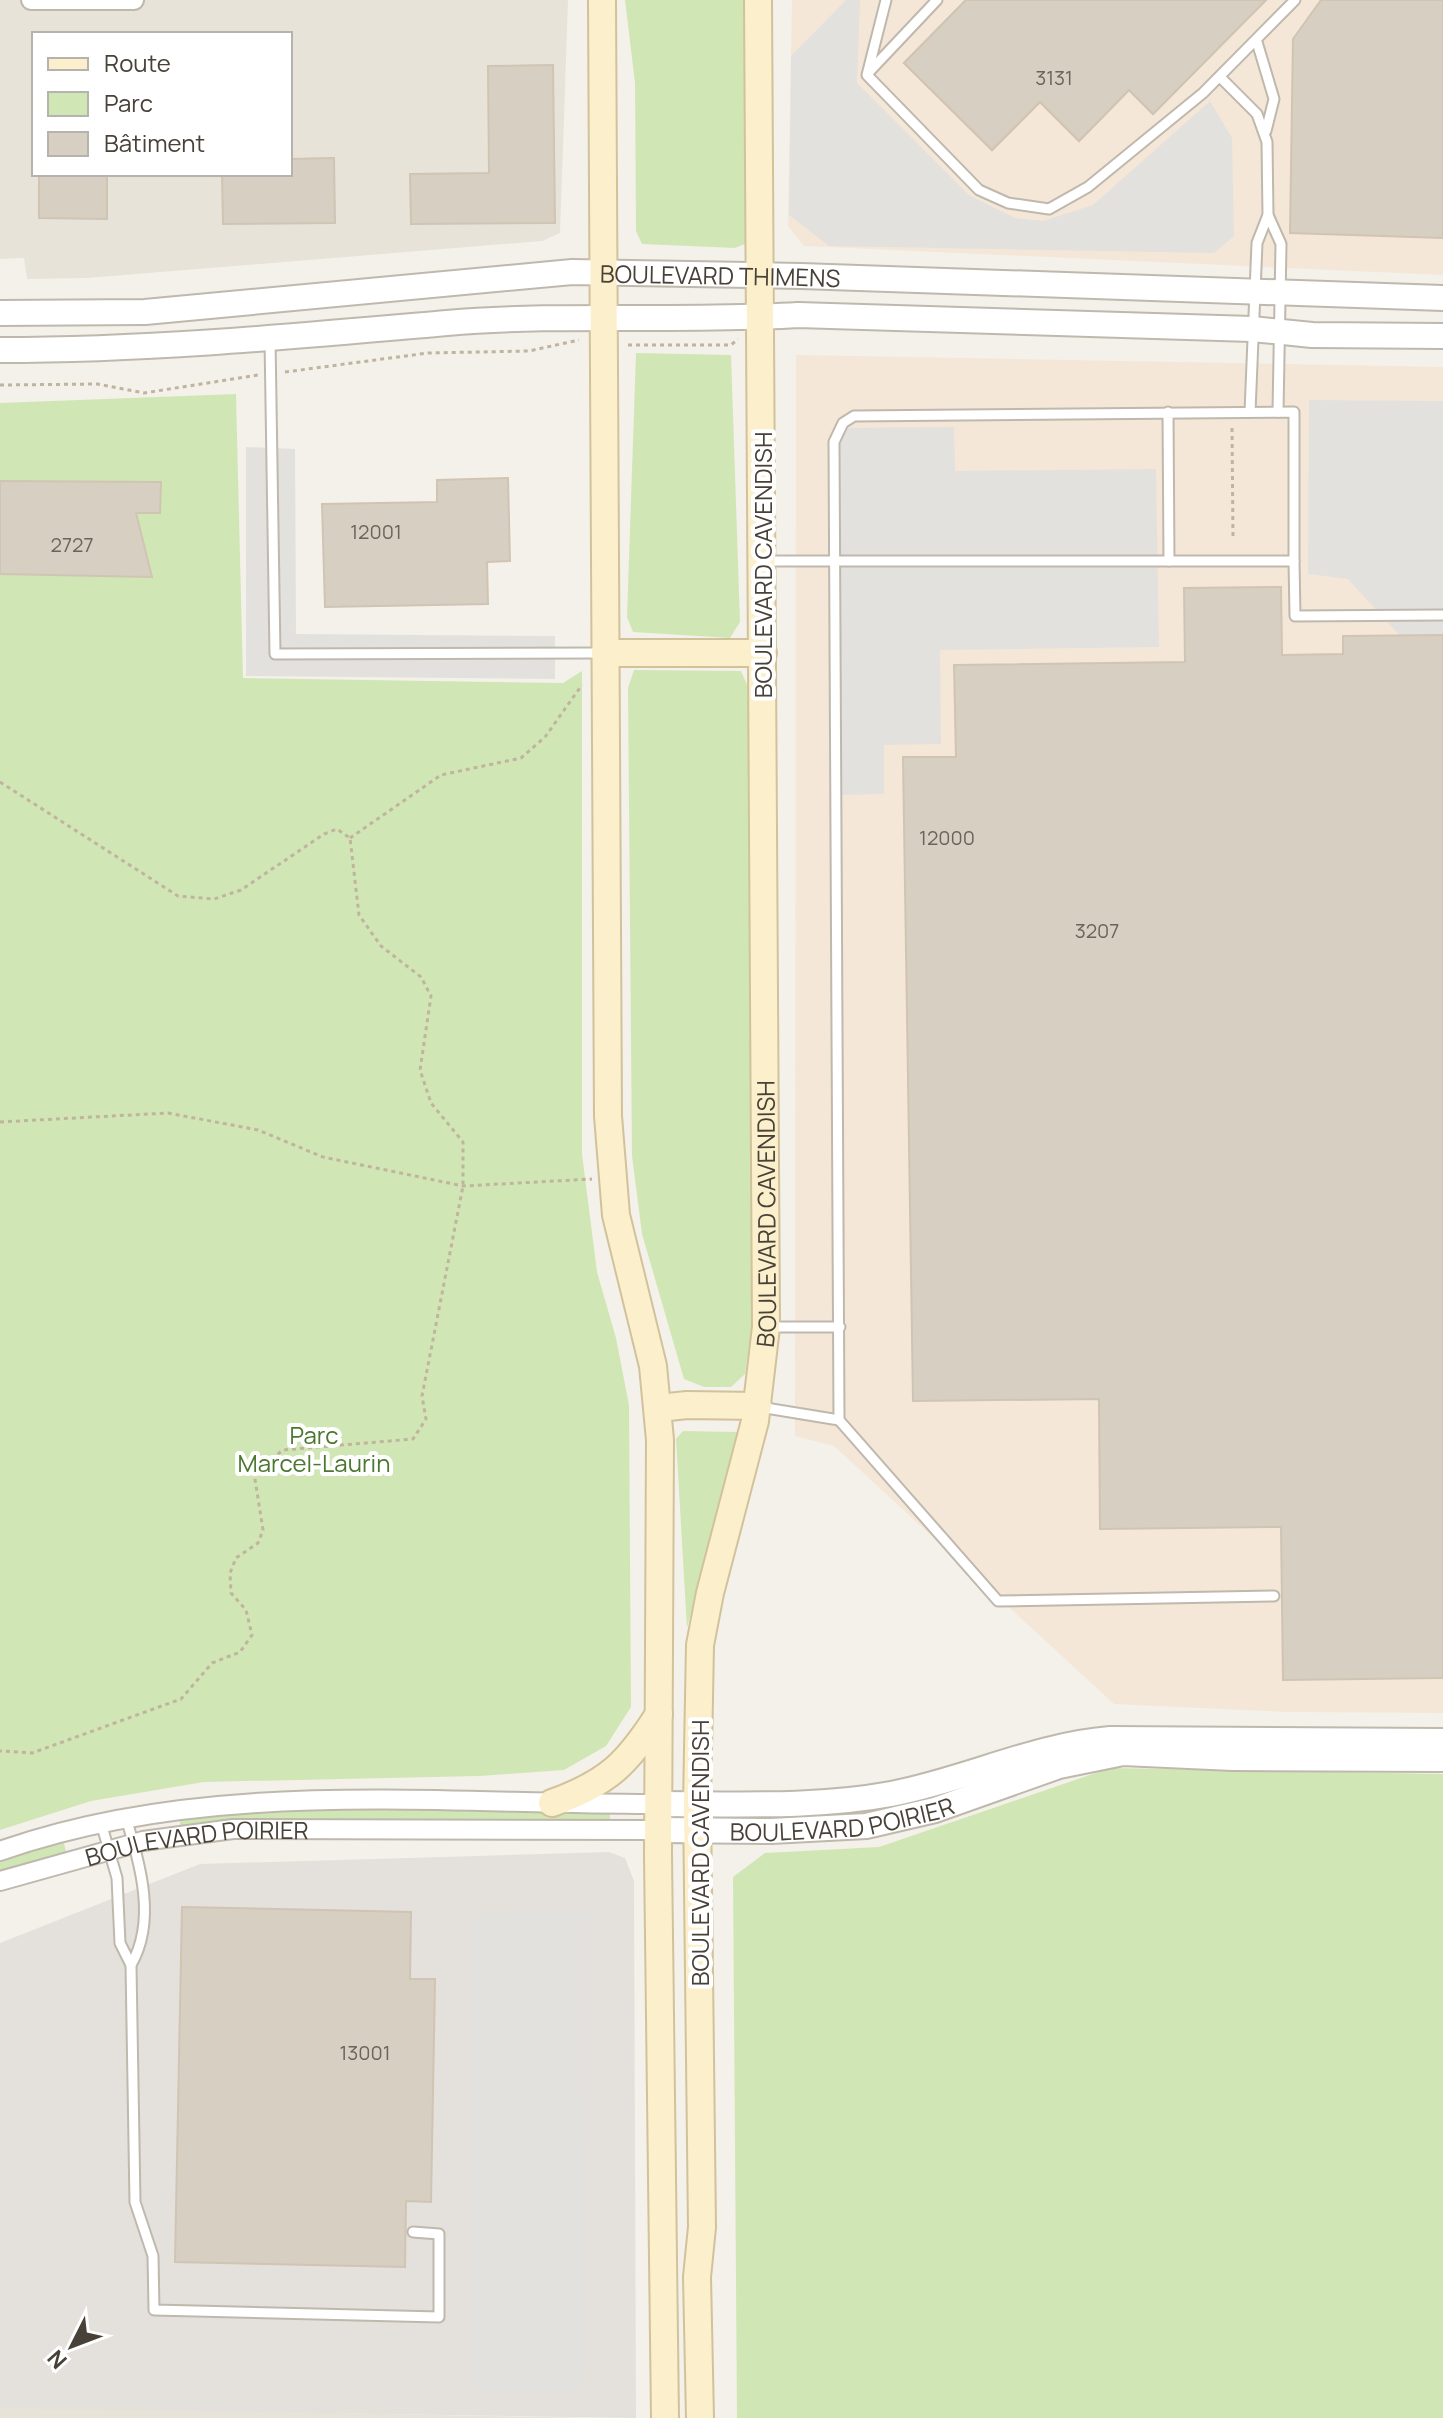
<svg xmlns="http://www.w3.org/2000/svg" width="1443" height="2418" viewBox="0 0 1443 2418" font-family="Manrope,sans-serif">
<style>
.residential{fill:#e8e3d8;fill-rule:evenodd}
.commercial{fill:#f4e7d7}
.industrial{fill:#e4e0db}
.green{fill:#d1e6b5}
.parking{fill:#e3e1de}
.building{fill:#d8cfc3;stroke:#d0c4b3;stroke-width:2}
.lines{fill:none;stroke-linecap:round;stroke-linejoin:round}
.service-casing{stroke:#bfb8ad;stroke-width:13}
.minor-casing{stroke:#bfb8ad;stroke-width:22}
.tertiary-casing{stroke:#bfb8ad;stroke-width:28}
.secondary-casing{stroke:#d1c29c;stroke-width:30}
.path{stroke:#c0b49f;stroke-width:3;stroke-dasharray:4 4;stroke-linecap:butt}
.service{stroke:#fff;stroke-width:9}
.minor{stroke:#fff;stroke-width:18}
.tertiary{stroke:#fff;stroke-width:24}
.secondary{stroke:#fcefcc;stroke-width:26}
.labels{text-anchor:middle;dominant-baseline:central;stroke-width:8;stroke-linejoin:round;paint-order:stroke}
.number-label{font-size:20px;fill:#6c645b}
.street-label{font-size:24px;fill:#484138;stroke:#fff}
.park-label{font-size:24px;fill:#4b772e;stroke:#fff}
</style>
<rect width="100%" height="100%" fill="#f4f1ea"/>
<g class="residential">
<path d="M0 0H568L560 233 542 241 87 278 27 279 24 258 0 259ZM34 34H290V174H34Z"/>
<path d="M0 2407 72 2408 592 2418H0Z"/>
</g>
<g class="commercial">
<path d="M792 0H1443V275L804 246 788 226Z"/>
<path d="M796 355 1443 367V1713L1287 1712 1114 1704 834 1446 795 1436Z"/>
</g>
<path class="industrial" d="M609 1852 625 1858 634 1881 636 2418 0 2408V1943L200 1864Z"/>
<g class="green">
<path d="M625 0H744L747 243 735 248 642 244 636 231 635 83Z"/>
<path d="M636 353 731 355 740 622 730 638 633 632 627 617Z"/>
<path d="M236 394 243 678 563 683 582 671V1154L597 1272 616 1338 629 1405 631 1707 606 1746 564 1770 480 1776 204 1782 91 1801 0 1830V403Z"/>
<path d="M634 670 741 671 751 694 754 1310 745 1374 731 1387H704L684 1379 642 1234 632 1156 628 688Z"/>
<path d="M683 1431 737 1432 687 1628 676 1439Z"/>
<path d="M1110 1768 1443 1774V2418H737L733 1877 765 1853 879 1847Z"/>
<path d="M310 1809 610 1810V1823L181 1829 179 1816Z"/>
<path d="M63 1840 67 1855 0 1874V1859Z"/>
</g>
<g class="parking">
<path d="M846 0H860L857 83 969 195 1015 218 1043 221 1093 205 1210 101 1232 138 1234 236 1214 253 829 246 789 215 791 56Z"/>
<path d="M1309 400 1443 401V638L1405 641 1348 579 1308 574Z"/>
<path d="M954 427 955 471 1156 469 1159 647 940 650 941 744 884 745V794L842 795 837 428Z"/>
<path d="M246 447 295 449 296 634 555 636V679L246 676Z"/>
<path d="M591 1910 582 2394H472L471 1915Z"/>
</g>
<g class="building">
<path d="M966 0H1266L1153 114 1129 90 1079 141 1040 102 992 150 904 63Z"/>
<path d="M966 0H1266L1153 114 1129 90 1079 141 1040 102 992 150 904 63Z"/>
<path d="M1321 0H1443V238L1290 233 1293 39Z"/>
<path d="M553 65 555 223 411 224 410 174 489 173 488 66Z"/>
<path d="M334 158 335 223 223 224 222 174H290V159Z"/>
<path d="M39 174H107V219L39 218Z"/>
<path d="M508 478 510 561 487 562 488 604 325 607 322 504 437 502V480Z"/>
<path d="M0 481 161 482 160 513H136L152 577 0 574Z"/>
<path d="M1281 587 1282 655 1343 654V636L1443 635V1678L1283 1680 1281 1527 1100 1529 1099 1399 913 1401 903 757H956L954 665 1185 662 1184 588Z"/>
<path d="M182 1907 411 1912 410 1979H435L431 2202 406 2201 405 2267 175 2262Z"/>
</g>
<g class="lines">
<defs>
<g id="service">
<path d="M886 0 867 75 979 190 1008 203 1049 209 1088 187 1203 93 1295 0"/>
<path d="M1257 42 1274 99 1266 131"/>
<path d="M869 72 937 0"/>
<path d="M1220 77 1257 114 1267 142 1268 215 1257 243 1250 412"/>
<path d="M1268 215 1281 244 1278 412"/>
<path d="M270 339 275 654 601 653"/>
<path d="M1168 412 1169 561H1294V412L854 416 843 423 834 442 839 1420 998 1601 1274 1596"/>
<path d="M765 561H1169"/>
<path d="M1294 561 1295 616 1443 615"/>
<path d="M767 1327H840"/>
<path d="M760 1407 839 1420"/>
<path d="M101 1823 117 1878 120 1943 131 1965C157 1920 140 1865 126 1818"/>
<path d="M131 1965 135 2202 153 2256 154 2310 439 2317V2234L413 2232"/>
</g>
<g id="minor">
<path d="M31 0H134"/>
<path d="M0 1851C209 1777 442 1805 659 1804"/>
<path id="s1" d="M0 1881 143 1841 233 1829 659 1830"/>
</g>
<g id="tertiary">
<path id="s2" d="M0 313 145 312 572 272 801 276 1443 298"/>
<path d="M0 350C150 350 298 336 447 323 564 313 682 322 798 315L1252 329 1312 335 1443 336"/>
<path d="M659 1804C736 1804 815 1808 891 1794 965 1780 1035 1745 1110 1739L1443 1741"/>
<path id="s3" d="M659 1830 771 1831 866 1826 935 1810 1059 1766 1123 1753 1233 1758 1443 1759"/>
</g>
<g id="secondary">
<path d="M602 0 608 1116 616 1215 653 1366 660 1440 658 1855 665 2418"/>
<path d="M605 653H763"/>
<path d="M659 1408 687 1405 758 1406"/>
<path d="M552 1803C608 1783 628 1763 659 1714"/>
<path id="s4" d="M700 2418 697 2277 702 2227 697 1804 700 1645 710 1593 755 1421 766 1327 758 0"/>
</g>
</defs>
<use href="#service" class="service-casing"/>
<use href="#minor" class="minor-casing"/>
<use href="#tertiary" class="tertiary-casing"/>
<use href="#secondary" class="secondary-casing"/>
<g class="path">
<path d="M628 345H731L738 339"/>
<path d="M285 372 428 353 529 351 579 340"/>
<path d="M0 385 97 384 144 393 258 375"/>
<path d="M1232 428 1233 537"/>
<path d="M0 782 178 896 214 899 241 890 324 834 337 829 350 838 359 915 381 946 421 977 431 996 420 1070 431 1103 463 1142V1186L422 1396 426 1419 413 1439 283 1450 254 1473 263 1530 258 1543 236 1558 230 1573 231 1593 246 1610 252 1635 240 1652 212 1663 181 1699 32 1753 0 1751"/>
<path d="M350 838 441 775 521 758 545 737 582 685"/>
<path d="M0 1122 168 1113 258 1130 323 1157 463 1186 592 1179"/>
</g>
<use href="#service" class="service"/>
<use href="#minor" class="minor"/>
<use href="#tertiary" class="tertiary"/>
<use href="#secondary" class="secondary"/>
</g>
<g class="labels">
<g class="number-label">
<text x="1054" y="77">3131</text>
<text x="376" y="531">12001</text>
<text x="72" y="544">2727</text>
<text x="947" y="837">12000</text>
<text x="1097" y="930">3207</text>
<text x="365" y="2052">13001</text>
</g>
<g class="street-label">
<text stroke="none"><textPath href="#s2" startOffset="722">BOULEVARD THIMENS</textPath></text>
<text transform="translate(762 565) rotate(-90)">BOULEVARD CAVENDISH</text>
<text stroke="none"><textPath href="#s4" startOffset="1212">BOULEVARD CAVENDISH</textPath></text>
<text stroke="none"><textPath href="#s3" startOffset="184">BOULEVARD POIRIER</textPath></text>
<text stroke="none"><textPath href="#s1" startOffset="202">BOULEVARD POIRIER</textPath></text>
<text transform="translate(699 1853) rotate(-90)">BOULEVARD CAVENDISH</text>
</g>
<g class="park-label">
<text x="314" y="1434">Parc<tspan x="314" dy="28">Marcel-Laurin</tspan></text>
</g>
</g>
<rect x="32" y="32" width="260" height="144" fill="#ffffff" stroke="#b6b3af" stroke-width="2"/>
<rect x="48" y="58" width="40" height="12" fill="#fcefcc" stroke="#b6b3af" stroke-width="2"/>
<text x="104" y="72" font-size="24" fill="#484138">Route</text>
<rect x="48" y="92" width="40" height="24" fill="#d1e6b5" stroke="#b6b3af" stroke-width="2"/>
<text x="104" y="112" font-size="24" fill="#484138">Parc</text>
<rect x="48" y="132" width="40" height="24" fill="#d8cfc3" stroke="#b6b3af" stroke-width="2"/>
<text x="104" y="152" font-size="24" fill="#484138">Bâtiment</text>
<g transform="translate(72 2346) rotate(228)" stroke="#ffffff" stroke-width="6" paint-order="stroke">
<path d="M0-6L14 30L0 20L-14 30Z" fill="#484138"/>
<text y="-12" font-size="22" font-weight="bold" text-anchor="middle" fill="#484138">N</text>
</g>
</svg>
